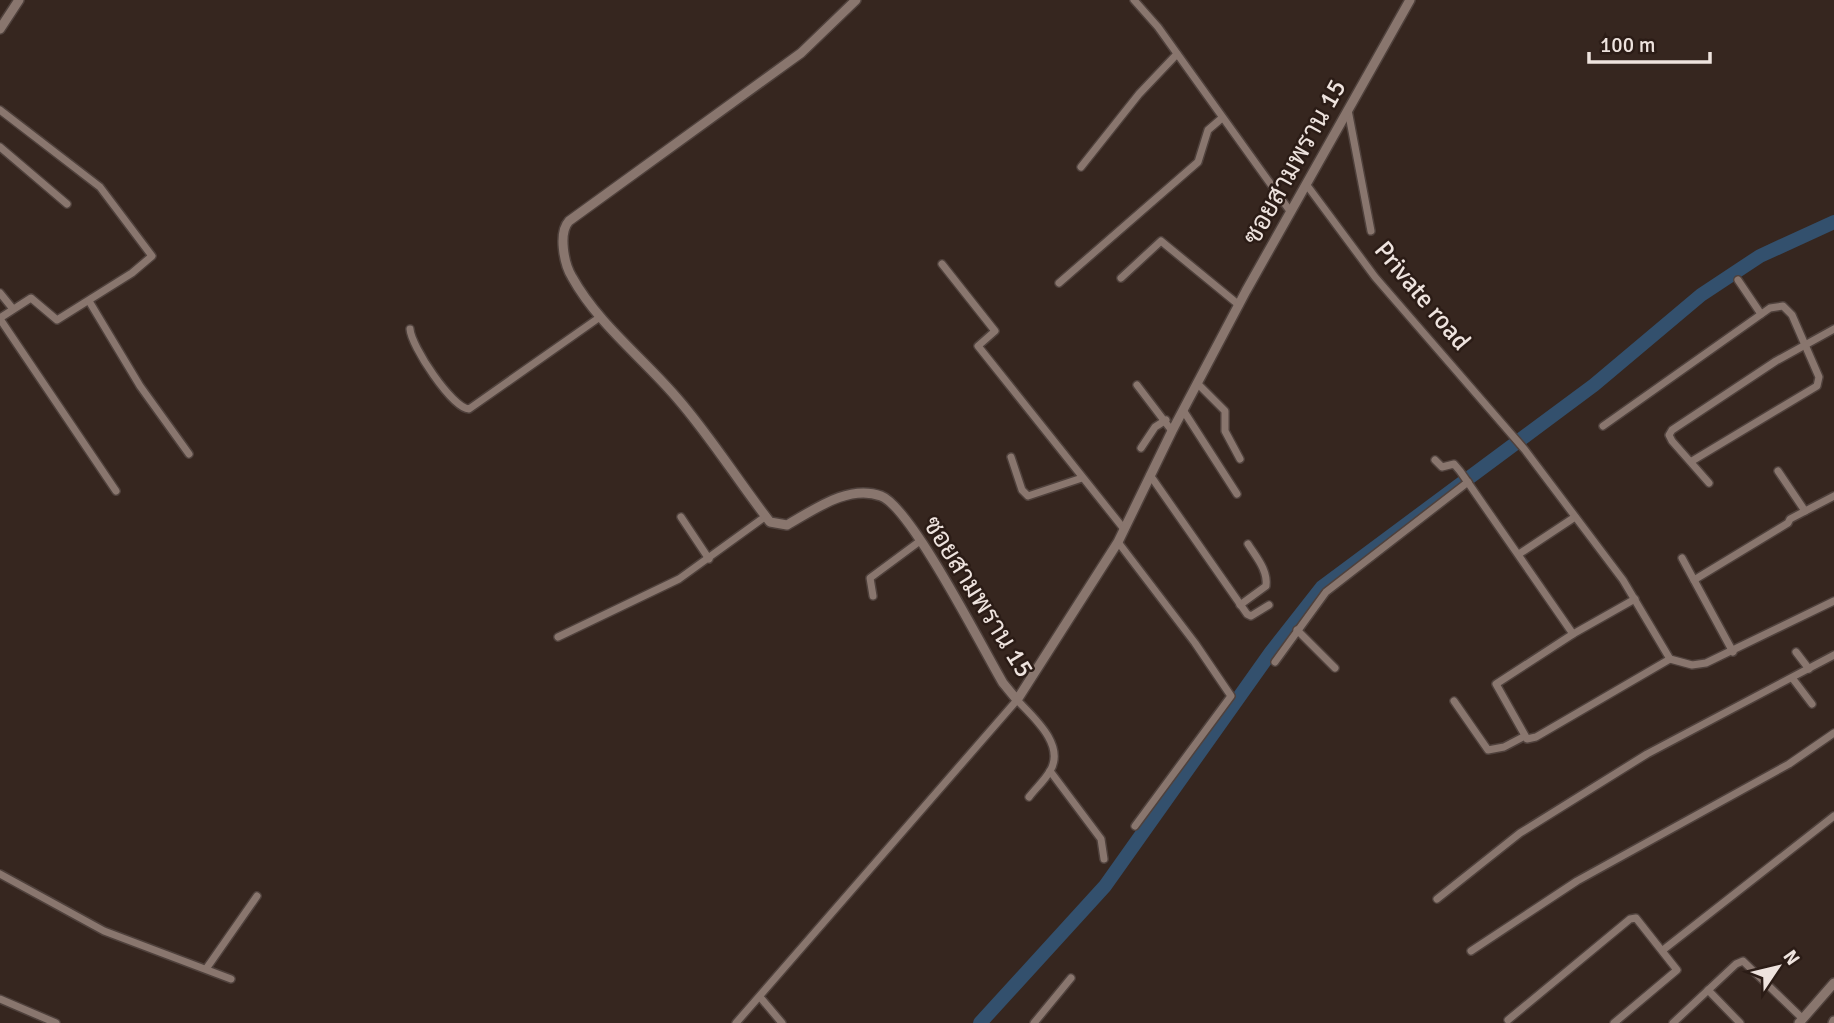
<svg xmlns="http://www.w3.org/2000/svg" width="1834" height="1023" viewBox="0 0 1834 1023" font-family="Signika,Sarabun,sans-serif">
<style>
.lines{fill:none;stroke-linecap:round;stroke-linejoin:round}
.river{stroke:#33506d;stroke-width:14}
.minor-casing{stroke:#4f413c;stroke-width:10}
.tertiary-casing{stroke:#4f413c;stroke-width:12}
.minor{stroke:#89766e;stroke-width:7}
.tertiary{stroke:#89766e;stroke-width:9}
.labels{text-anchor:middle;dominant-baseline:central;stroke-width:5;stroke-linejoin:round;paint-order:stroke}
.street-label{font-size:26px;fill:#eee3de;stroke:#2b1c16}
</style>
<rect width="100%" height="100%" fill="#36261f"/>
<g class="lines">
<path class="river" d="M980 1023 1105 886 1271 652 1322 587 1594 385 1701 295 1760 256 1834 222"/>
<defs>
<g id="minor">
<path d="M1134 0 1158 27 1290 211"/>
<path d="M0 110 100 187 152 256 132 273 57 320 31 298 0 318"/>
<path d="M1348 110 1371 231"/>
<path d="M0 147 67 204"/>
<path d="M1081 167 1139 94 1177 54"/>
<path d="M1306 184 1375 277 1525 450 1623 580 1670 659 1692 665 1706 663 1834 601"/>
<path d="M942 264 995 331 978 346 1124 529"/>
<path d="M1121 278 1161 241 1239 305"/>
<path d="M1738 280 1761 314"/>
<path d="M1059 283 1198 162 1208 130 1222 118"/>
<path d="M0 293 13 309"/>
<path d="M89 301 140 386 189 454"/>
<path d="M0 319 116 491"/>
<path d="M410 329C411 346 452 408 469 409L600 317"/>
<path d="M1197 383 1225 411V431L1240 459"/>
<path d="M1137 385 1172 431"/>
<path d="M1183 410 1237 494"/>
<path d="M1603 426 1770 308 1783 306 1792 315 1819 377 1817 386 1692 461"/>
<path d="M1141 448 1155 427 1166 420"/>
<path d="M1011 457 1022 490 1028 496 1082 478"/>
<path d="M1435 460 1442 467 1454 464 1460 471 1573 634 1635 599"/>
<path d="M1778 471 1805 511"/>
<path d="M1150 475 1247 614 1251 616 1269 605"/>
<path d="M1709 483 1672 441 1669 435 1672 430 1776 361 1834 329"/>
<path d="M681 517 709 559"/>
<path d="M1118 542 1195 643 1231 696 1135 826"/>
<path d="M1519 554 1575 517"/>
<path d="M1682 558 1733 652"/>
<path d="M1694 580 1788 523 1790 519 1834 496"/>
<path d="M873 596 870 578 920 541"/>
<path d="M1240 605 1266 586C1268 570 1256 557 1248 544"/>
<path d="M1297 630 1335 668"/>
<path d="M1573 634 1496 684 1527 739 1536 737 1670 659"/>
<path d="M558 637 679 579 766 516"/>
<path d="M1796 652 1809 669"/>
<path d="M1275 662 1326 592 1468 482"/>
<path d="M1793 679 1812 704"/>
<path d="M1454 701 1488 750 1504 747 1523 737"/>
<path d="M1050 771 1101 839 1104 859"/>
<path d="M0 874 104 931 231 979"/>
<path d="M1437 899 1520 833 1647 754 1834 655"/>
<path d="M1663 950 1834 816"/>
<path d="M1471 951 1577 881 1789 764 1834 733"/>
<path d="M206 969 257 896"/>
<path d="M1708 990 1740 1023"/>
<path d="M760 997 782 1023"/>
<path d="M0 999 56 1023"/>
<path d="M1508 1020 1630 919 1636 918 1677 970 1614 1023"/>
<path d="M736 1023 1017 700C1033 717 1066 745 1050 771 1045 780 1036 788 1029 797"/>
<path d="M1034 1023 1071 978"/>
<path d="M1673 1023 1736 964 1743 961 1803 1019"/>
</g>
<g id="tertiary">
<path d="M856 0 801 53 569 221C558 233 564 264 572 277 598 324 643 358 677 398 711 437 738 481 770 522L787 525C814 510 848 484 881 496 911 507 983 649 1003 683L1017 700 1118 542 1172 431 1246 291 1410 0"/>
<path d="M0 29 19 0"/>
<path d="M1799 1023 1834 983"/>
<path d="M1833 1023 1834 1021"/>
</g>
</defs>
<use href="#minor" class="minor-casing"/>
<use href="#tertiary" class="tertiary-casing"/>
<use href="#minor" class="minor"/>
<use href="#tertiary" class="tertiary"/>
</g>
<g class="labels">
<g class="street-label">
<text transform="translate(1295 162) rotate(-61)">ซอยสามพราน 15</text>
<text transform="translate(1422 296) rotate(50)">Private road</text>
<text transform="translate(978 597) rotate(58)">ซอยสามพราน 15</text>
</g>
</g>
<g transform="translate(1778 967) rotate(55)" stroke="#2b1c16" stroke-width="5" paint-order="stroke">
<path d="M0-5L12 26L0 18L-12 26Z" fill="#eee3de"/>
<text y="-10" font-size="19" font-weight="bold" text-anchor="middle" fill="#eee3de">N</text>
</g>
<path d="M1589 52v10h121v-10" fill="none" stroke="#eee3de" stroke-width="3.5"/>
<text x="1600" y="52" font-size="21" fill="#eee3de" stroke="#2b1c16" stroke-width="5" paint-order="stroke">100 m</text>
</svg>
